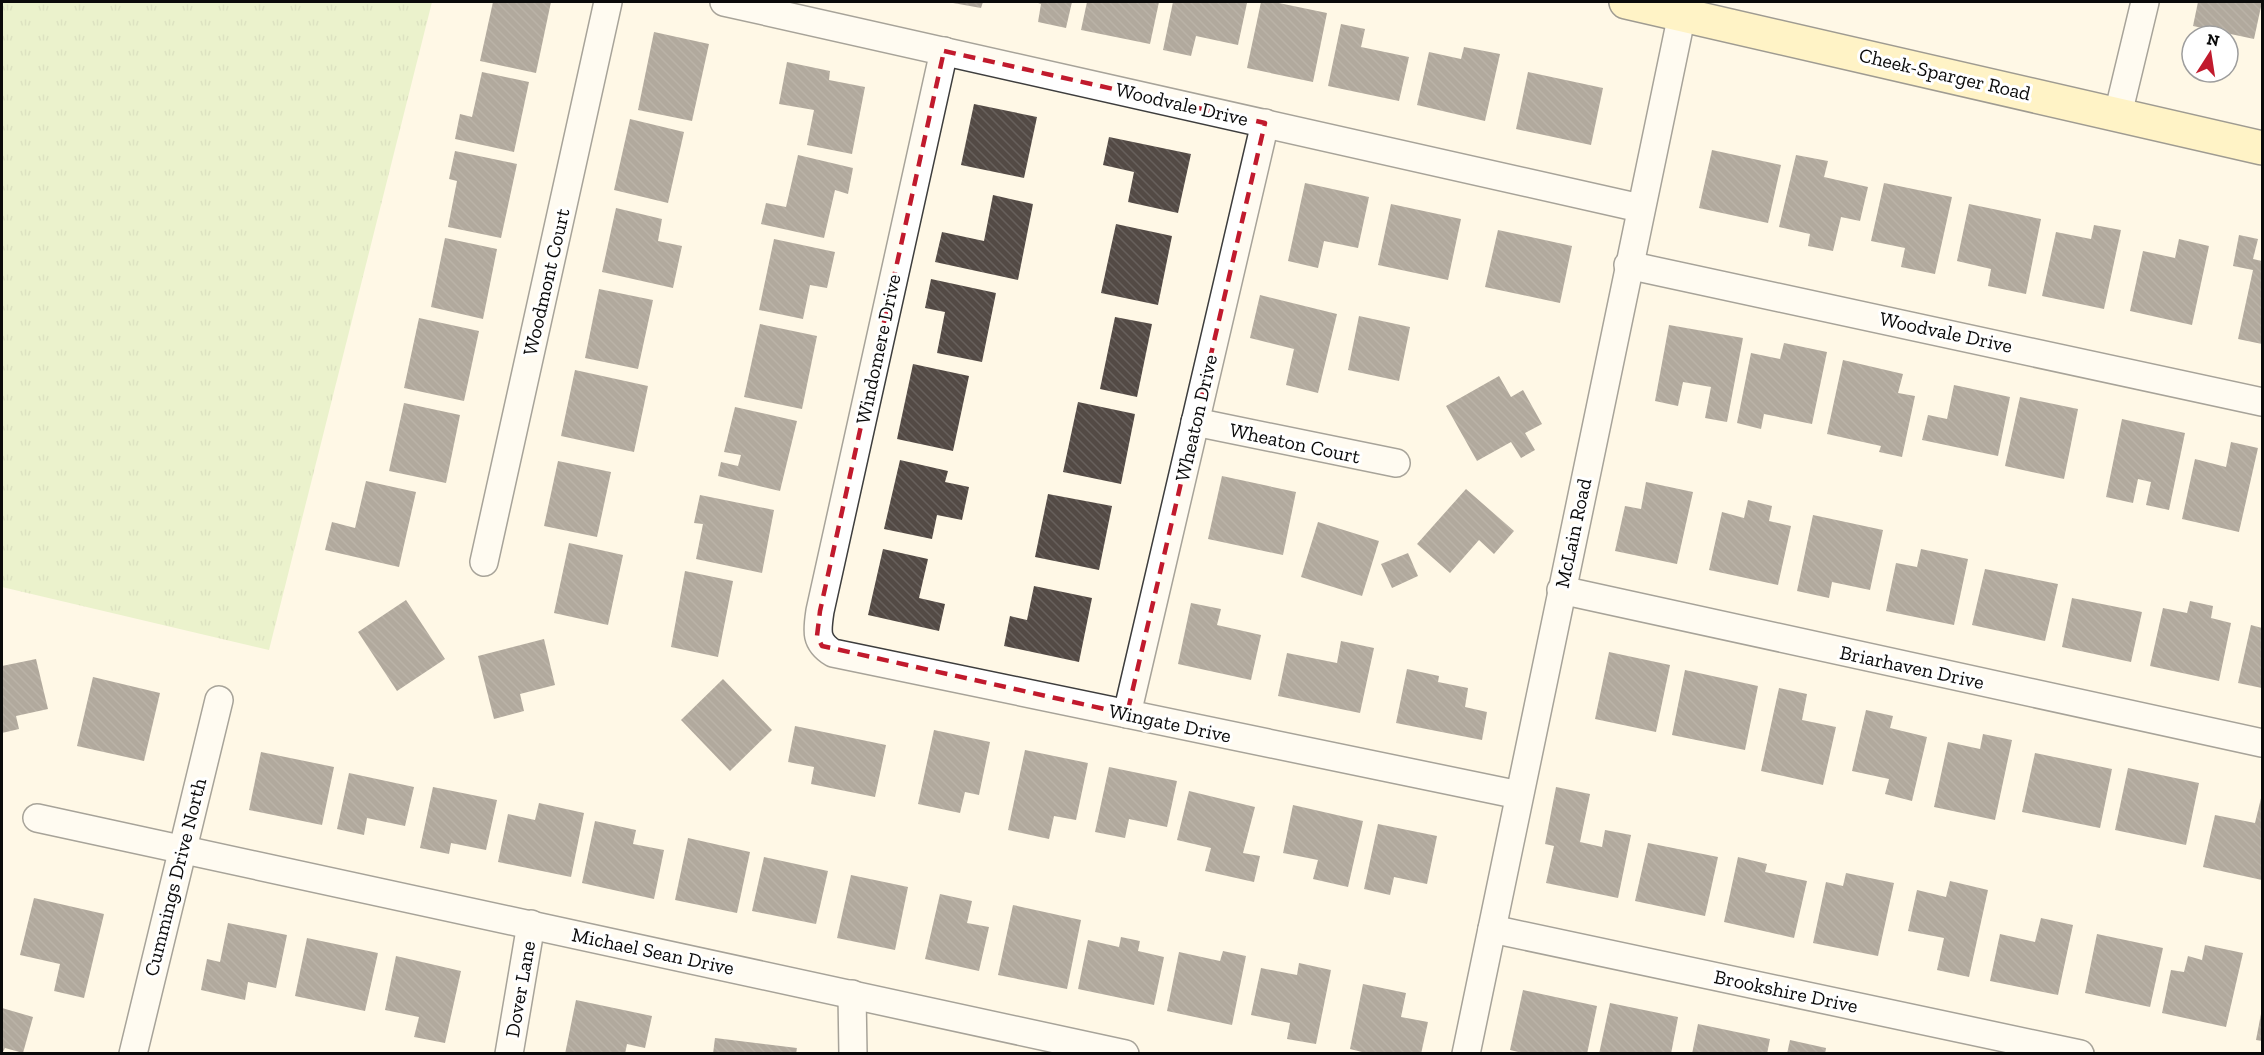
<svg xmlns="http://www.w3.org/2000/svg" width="2264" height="1055" viewBox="0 0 2264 1055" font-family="'Zilla Slab',serif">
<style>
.grass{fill:url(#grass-tufts)}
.building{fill:url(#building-back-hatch)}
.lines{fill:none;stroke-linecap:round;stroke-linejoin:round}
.street-casing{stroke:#3d3d3d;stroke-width:30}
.secondary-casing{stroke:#2c2c2c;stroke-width:36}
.street{stroke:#fff;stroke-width:27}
.secondary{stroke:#ffeea1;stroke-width:33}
.marked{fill:none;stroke:#c11a2d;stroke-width:4.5;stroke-dasharray:12 8;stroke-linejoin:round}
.labels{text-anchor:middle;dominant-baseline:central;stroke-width:6;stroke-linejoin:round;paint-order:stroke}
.street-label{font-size:20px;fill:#0a0a0a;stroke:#fff}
</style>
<defs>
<pattern id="grass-tufts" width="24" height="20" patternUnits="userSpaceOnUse" patternTransform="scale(1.5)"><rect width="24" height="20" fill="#d2ebae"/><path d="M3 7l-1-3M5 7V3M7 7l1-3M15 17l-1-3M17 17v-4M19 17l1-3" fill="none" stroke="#b3c894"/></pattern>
<pattern id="building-back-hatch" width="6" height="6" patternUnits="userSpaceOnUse" patternTransform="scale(1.5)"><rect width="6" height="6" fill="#534a45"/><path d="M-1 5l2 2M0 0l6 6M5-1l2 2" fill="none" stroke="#67605c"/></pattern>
</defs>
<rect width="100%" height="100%" fill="#fff8e6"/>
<path class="grass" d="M2 2H432L269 650 2 587Z"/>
<g class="building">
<path d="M493 2H551L536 73 480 61Z"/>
<path d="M1035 2H1072L1066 28 1038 22 1041 4Z"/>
<path d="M1087 2H1159L1150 44 1081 30Z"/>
<path d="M1173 2 1247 3 1238 45 1196 36 1191 56 1163 50Z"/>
<path d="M1261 2H1274L1327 13 1313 82 1247 68Z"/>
<path d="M2198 2H2262L2254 39 2193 26Z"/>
<path d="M953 3V2H983L981 8Z"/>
<path d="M1341 24 1365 29 1361 47 1409 57 1399 101 1328 86Z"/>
<path d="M654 32 709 44 692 121 638 110Z"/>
<path d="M1464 47 1500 54 1485 121 1417 105 1429 52 1461 59Z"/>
<path d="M787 62 830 71 829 80 865 87 852 154 807 145 814 110 779 104Z"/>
<path d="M482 72 529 82 514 152 455 139 460 114 472 117Z"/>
<path d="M1528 72 1603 88 1591 145 1516 129Z"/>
<path d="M974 104 1037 117 1024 178 961 165Z"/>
<path d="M630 119 684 132 668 203 614 190Z"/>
<path d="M1109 137 1191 154 1178 213 1128 202 1134 172 1103 165Z"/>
<path d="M1712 150 1781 165 1768 223 1699 208Z"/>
<path d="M455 151 517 164 501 238 448 227 457 181 449 179Z"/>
<path d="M798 155 853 168 848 194 835 190 824 238 761 224 766 203 786 207Z"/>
<path d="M1796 155 1828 161 1824 177 1868 187 1860 221 1841 217 1833 251 1808 246 1810 234 1779 227Z"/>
<path d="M1305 183 1369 197 1358 248 1324 241 1318 268 1288 261Z"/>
<path d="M1884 183 1952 197 1935 274 1901 267 1905 248 1871 241Z"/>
<path d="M993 195 1033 204 1018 280 935 262 942 232 984 241Z"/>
<path d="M1391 204 1461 219 1448 280 1378 265Z"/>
<path d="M1969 204 2041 219 2026 294 1988 286 1991 269 1957 261Z"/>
<path d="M616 208 662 219 658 241 682 246 673 288 602 272Z"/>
<path d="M1116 224 1172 236 1158 305 1101 293Z"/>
<path d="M2094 225 2121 230 2104 309 2042 296 2056 232 2091 239Z"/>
<path d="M1498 230 1572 246 1560 303 1485 287Z"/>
<path d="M2239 235 2258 239 2253 259 2262 261V344L2238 339 2253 270 2233 266Z"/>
<path d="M445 238 497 249 483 319 431 307Z"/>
<path d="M774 239 835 252 827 288 810 285 803 319 759 310Z"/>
<path d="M2179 239 2209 246 2192 325 2130 311 2143 251 2175 258Z"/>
<path d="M931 279 996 293 982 362 937 353 945 312 925 308Z"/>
<path d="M599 289 653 300 638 369 585 358Z"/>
<path d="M1260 295 1337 314 1318 393 1286 385 1294 349 1250 338Z"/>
<path d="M1359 316 1410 327 1399 381 1348 370Z"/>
<path d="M1115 317 1152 324 1137 397 1100 389Z"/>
<path d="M419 318 479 331 464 401 404 388Z"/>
<path d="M760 324 817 336 802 409 744 397Z"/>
<path d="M1669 325 1743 338 1727 422 1705 418 1711 387 1683 382 1678 406 1655 401Z"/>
<path d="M1784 343 1827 352 1812 424 1764 414 1761 429 1737 423 1751 353 1780 359Z"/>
<path d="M1843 360 1903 374 1898 393 1915 396 1902 457 1879 452 1881 446 1827 434Z"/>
<path d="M913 364 969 376 953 451 897 439Z"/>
<path d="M575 370 648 386 634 452 561 436Z"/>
<path d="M1499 376 1511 397 1523 390 1542 424 1525 433 1535 450 1521 458 1511 442 1477 461 1446 406Z"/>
<path d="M1954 385 2010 397 1998 456 1922 440 1928 415 1947 419Z"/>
<path d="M2020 397 2078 409 2064 479 2005 466Z"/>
<path d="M1078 402 1135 414 1121 484 1063 472Z"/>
<path d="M404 403 460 415 446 483 389 471Z"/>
<path d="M735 407 797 421 780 491 718 476 721 462 738 466 741 455 724 452Z"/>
<path d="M2122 419 2185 433 2169 510 2146 505 2151 482 2138 479 2133 503 2106 497Z"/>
<path d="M2231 442 2258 448 2239 532 2182 519 2195 459 2226 467Z"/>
<path d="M900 460 948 471 945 482 969 487 962 520 937 515 932 539 884 529Z"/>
<path d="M558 461 611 472 597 537 544 526Z"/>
<path d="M1222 476 1296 492 1283 555 1208 539Z"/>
<path d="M366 481 416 492 399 567 325 550 332 522 355 528Z"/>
<path d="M1646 482 1693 492 1677 564 1615 551 1625 506 1641 509Z"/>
<path d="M1466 489 1514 531 1494 554 1479 540 1450 573 1417 544Z"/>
<path d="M1048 494 1112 506 1099 570 1035 557Z"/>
<path d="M700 495 774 510 762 573 696 559 703 524 694 523Z"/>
<path d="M1748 500 1772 506 1769 521 1791 526 1778 585 1709 570 1722 512 1744 518Z"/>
<path d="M1813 515 1883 530 1870 590 1832 582 1829 598 1797 591Z"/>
<path d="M1318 522 1379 541 1362 596 1301 577Z"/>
<path d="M569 543 623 555 608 625 554 613Z"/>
<path d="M883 549 928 559 919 598 945 604 939 631 868 615Z"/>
<path d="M1921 549 1968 559 1954 625 1886 611 1896 563 1917 567Z"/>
<path d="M1408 553 1418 576 1392 588 1381 564Z"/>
<path d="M1985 569 2058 584 2045 641 1972 625Z"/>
<path d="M685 571 733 581 718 657 671 647Z"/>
<path d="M1034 586 1092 598 1079 662 1004 646 1010 616 1027 620Z"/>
<path d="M2072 598 2142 612 2131 662 2062 647Z"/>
<path d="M406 600 445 659 397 691 358 632Z"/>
<path d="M2190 601 2213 606 2211 618 2231 623 2219 681 2150 666 2163 608 2187 613Z"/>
<path d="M1191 603 1221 609 1217 625 1261 635 1251 680 1178 664Z"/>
<path d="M2251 625 2262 628V688L2238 683Z"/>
<path d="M544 639 555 685 520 694 524 711 494 719 478 656Z"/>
<path d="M1341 641 1374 648 1360 713 1278 696 1287 653 1337 663Z"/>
<path d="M1609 652 1670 665 1656 732 1595 719Z"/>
<path d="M36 659 48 709 16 716 19 729 2 733V666Z"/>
<path d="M1407 669 1439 676 1438 682 1468 688 1465 707 1487 712 1482 740 1396 723Z"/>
<path d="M1685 670 1758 686 1745 750 1672 735Z"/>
<path d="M93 677 160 693 144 761 77 746Z"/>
<path d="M723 679 772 730 730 771 681 720Z"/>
<path d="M1779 688 1807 694 1802 720 1836 727 1823 785 1761 771Z"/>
<path d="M1866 710 1893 716 1890 728 1927 737 1912 801 1885 794 1889 779 1852 771Z"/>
<path d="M795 726 886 745 875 797 811 784 814 767 788 762Z"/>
<path d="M934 730 990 742 979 795 965 792 960 813 918 804Z"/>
<path d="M1983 734 2012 740 1995 820 1934 807 1948 742 1980 749Z"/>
<path d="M1025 750 1088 763 1076 820 1054 816 1049 839 1008 830Z"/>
<path d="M261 752 334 767 322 825 249 810Z"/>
<path d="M2035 753 2112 769 2100 828 2022 812Z"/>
<path d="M1109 767 1177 781 1167 827 1129 819 1125 838 1095 832Z"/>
<path d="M2128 768 2199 783 2186 845 2115 830Z"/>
<path d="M349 773 414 787 405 826 367 818 364 835 337 829Z"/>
<path d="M433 787 497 800 486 850 451 843 449 854 420 848Z"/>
<path d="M1556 787 1590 794 1580 842 1602 847 1605 830 1631 835 1618 898 1546 883 1554 846 1545 844Z"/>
<path d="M1189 791 1255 807 1243 853 1260 856 1254 882 1205 871 1211 848 1177 840Z"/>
<path d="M2262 794V880L2203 867 2215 815 2255 823Z"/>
<path d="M539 803 584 813 571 877 498 862 508 814 535 820Z"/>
<path d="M1293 805 1363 821 1348 887 1313 879 1318 860 1283 853Z"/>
<path d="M595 821 636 830 633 844 664 850 654 899 582 883Z"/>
<path d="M1378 824 1437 836 1427 884 1394 877 1390 895 1364 889Z"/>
<path d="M688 838 750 852 737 913 675 900Z"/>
<path d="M1648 843 1718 857 1705 916 1635 901Z"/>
<path d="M764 857 828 871 816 924 752 911Z"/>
<path d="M1738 857 1767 864 1765 872 1807 881 1794 938 1724 922Z"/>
<path d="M1846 873 1894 883 1878 956 1813 943 1826 882 1843 886Z"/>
<path d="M851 875 908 887 895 950 837 938Z"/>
<path d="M1950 881 1988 890 1969 977 1937 970 1944 938 1908 931 1917 890 1946 897Z"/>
<path d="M940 894 972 901 967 923 989 927 979 971 925 959Z"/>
<path d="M34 898 104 914 84 998 54 991 60 964 20 955Z"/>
<path d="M1013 905 1081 920 1067 989 998 975Z"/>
<path d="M2041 918 2073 925 2058 995 1990 981 2000 934 2035 942Z"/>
<path d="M228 923 287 935 276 988 248 982 245 1000 201 990 207 959 220 962Z"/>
<path d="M2097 934 2163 948 2150 1007 2085 993Z"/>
<path d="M1121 937 1140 941 1138 951 1164 957 1154 1005 1078 989 1088 940 1119 947Z"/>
<path d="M307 938 378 953 365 1011 295 996Z"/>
<path d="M2205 945 2243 953 2226 1027 2162 1013 2171 970 2184 972 2188 956 2202 960Z"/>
<path d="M1223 951 1246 956 1232 1025 1167 1011 1179 952 1220 961Z"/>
<path d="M396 956 461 971 445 1043 414 1037 419 1017 385 1010Z"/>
<path d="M1299 963 1331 970 1316 1044 1287 1039 1290 1023 1251 1015 1261 968 1297 975Z"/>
<path d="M1363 984 1406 993 1401 1017 1428 1022 1421 1054H1370L1350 1049Z"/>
<path d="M1523 990 1597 1006 1587 1054H1527L1510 1050Z"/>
<path d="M576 1000 652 1016 645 1048 627 1044 625 1054H565Z"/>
<path d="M1610 1003 1678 1017 1671 1054H1599Z"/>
<path d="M2 1008 33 1017 23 1053 5 1048 2 1054Z"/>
<path d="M2261 1014H2262V1041L2256 1040Z"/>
<path d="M1698 1024 1770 1039 1767 1054H1692Z"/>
<path d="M715 1038 797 1048 796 1054H713Z"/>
<path d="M1790 1040 1826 1048 1825 1054H1787Z"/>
</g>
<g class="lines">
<defs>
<g id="street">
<path d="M724 2 1640 208"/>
<path d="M944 51 820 611C817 631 815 642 833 653L1519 795"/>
<path d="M2118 114 2145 2"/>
<path d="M1628 265 2262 402"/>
<path d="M1195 422 1396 463"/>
<path d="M484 562 608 2"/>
<path d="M1561 590 2262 743"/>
<path d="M1127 714 1265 123"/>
<path d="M37 818 1125 1054"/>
<path d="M1492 929 2080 1054"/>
<path d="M852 994 853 1054"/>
<path d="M133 1054 219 700"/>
<path d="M509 1054 531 924"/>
<path d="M1466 1054 1682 14"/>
</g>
<path id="secondary" d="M1626 2 2262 148"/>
</defs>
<use href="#street" class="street-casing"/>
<use href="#secondary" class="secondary-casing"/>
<use href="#street" class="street"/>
<use href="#secondary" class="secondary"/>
</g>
<path d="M0 0H2264V1055H0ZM944 51 1265 123 1127 714 822 646 817 636 820 611Z" fill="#fff8e6" fill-opacity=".55" fill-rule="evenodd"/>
<path class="marked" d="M944 51 1265 123 1127 714 822 646 817 636 820 611Z"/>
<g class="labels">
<g class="street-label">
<text transform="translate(1945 74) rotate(13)">Cheek-Sparger Road</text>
<text transform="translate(1182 104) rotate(13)">Woodvale Drive</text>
<text transform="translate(546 282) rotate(-77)">Woodmont Court</text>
<text transform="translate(1946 332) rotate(12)">Woodvale Drive</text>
<text transform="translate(878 349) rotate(-78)">Windomere Drive</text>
<text transform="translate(1196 418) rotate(-77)">Wheaton Drive</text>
<text transform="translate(1295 443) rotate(12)">Wheaton Court</text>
<text transform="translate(1573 533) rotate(-78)">McLain Road</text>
<text transform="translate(1912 667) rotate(12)">Briarhaven Drive</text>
<text transform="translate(1170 723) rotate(12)">Wingate Drive</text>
<text transform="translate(175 877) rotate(-76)">Cummings Drive North</text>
<text transform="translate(653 951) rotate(12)">Michael Sean Drive</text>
<text transform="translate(520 989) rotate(-80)">Dover Lane</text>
<text transform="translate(1786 991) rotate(12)">Brookshire Drive</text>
</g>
</g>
<rect width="2264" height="1055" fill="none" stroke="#0a0a0a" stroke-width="6"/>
<g transform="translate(2210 54) rotate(12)"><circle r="28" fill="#ffffff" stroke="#9d9d9d" stroke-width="1.5"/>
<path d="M0-4.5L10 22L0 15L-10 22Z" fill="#c11a2d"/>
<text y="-9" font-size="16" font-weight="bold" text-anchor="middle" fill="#0a0a0a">N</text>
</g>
</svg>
